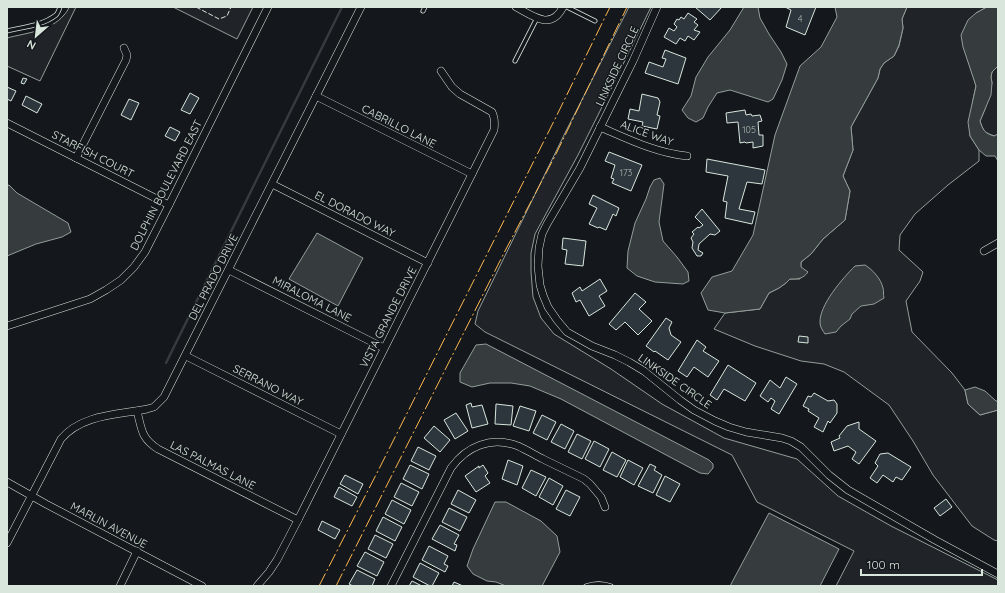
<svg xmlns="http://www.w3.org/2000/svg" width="1005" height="593" viewBox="0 0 1005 593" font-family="Quicksand,sans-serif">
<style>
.green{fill:#202428;stroke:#939e99}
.water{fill:#363b3e;stroke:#939e99}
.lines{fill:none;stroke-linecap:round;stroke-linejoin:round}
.stream{stroke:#363b3e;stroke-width:2.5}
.building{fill:#2c363c;stroke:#d8e6dc}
.service-casing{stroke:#d8e6dc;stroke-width:5}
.minor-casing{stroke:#d8e6dc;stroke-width:8}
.service{stroke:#14181c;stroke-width:3.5}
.minor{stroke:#14181c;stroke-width:7}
.fence{stroke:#d8e6dc;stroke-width:1;stroke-dasharray:5 2;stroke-linecap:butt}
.power{stroke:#ffb74d;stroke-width:1;stroke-dasharray:14 3 2 3;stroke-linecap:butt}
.labels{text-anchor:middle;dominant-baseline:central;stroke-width:3;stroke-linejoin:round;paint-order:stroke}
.number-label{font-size:9px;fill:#adbab4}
.street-label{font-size:11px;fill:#d8e6dc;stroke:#14181c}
</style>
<rect width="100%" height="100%" fill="#14181c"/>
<g class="green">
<path d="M69 7H76L40 81 7 66V38C26 33 51 31 64 15 66 13 68 10 69 7Z"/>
<path d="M173 7H253L237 39Z"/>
<path d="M629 7H651L611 89 578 155 535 234 531 253V272L533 297 541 318 554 334 611 369 662 404 724 438 797 459 838 496 891 526 998 580V586H836L854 551 757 502 732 455 485 332 475 324 478 311 565 133Z"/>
<path d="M907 7H987L976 13 971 68 976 86 973 100 970 136 979 150V161L948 185 915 214 900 235 899 250 923 272 920 281 906 301 912 332 952 373 965 390 968 404 980 415 998 410V541L994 540 972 526 933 475 913 441 889 405 844 372 824 364 801 361 755 346 714 329 725 313 760 309 769 293 779 288 786 283 790 279H800L801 262 811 254 823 239 845 220 850 191 843 176 853 150 851 127 878 78 880 69 884 63 894 56 899 46 903 28 902 19Z"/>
<path d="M998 66V134L995 136C984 133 983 130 980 121L985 109 992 83 991 77 992 72Z"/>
</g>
<g class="water">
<path d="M744 7H758L760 18 769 34 781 52 787 64 782 80 773 99 768 102 730 90 717 93 708 107 703 118 696 122 688 118 682 110 691 96 696 77 708 57 730 30Z"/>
<path d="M835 7H907L902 19 903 28 899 45 894 56 884 63 880 69 878 78 851 127 853 150 843 176 850 191 845 220 823 239 811 254 801 262V267L808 272C803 279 798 279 790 279L786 283 779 288 769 293 760 309 725 313 708 310 701 293 712 277 732 271 753 235 775 135 800 66 821 47 837 17Z"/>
<path d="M987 7H998V66L992 72 991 77 992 83 991 95 980 121C983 130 984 133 994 136L998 134V161L995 156H986L979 150 970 136 968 122 976 86 963 47 961 35 968 20 976 13Z"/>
<path d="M660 178 664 184 659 222 663 241 677 257 688 272 689 281 683 284 655 282 637 276 627 268 628 251 635 223 646 199 650 187 654 180Z"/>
<path d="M9 185 17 193 68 223 71 232 62 237 36 244 7 256V186Z"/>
<path d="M317 233 363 258 338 306 289 279Z"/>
<path d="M865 265C873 270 881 279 883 288 884 291 883 295 884 298L874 304 861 306 852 314 850 319 841 326 836 332 825 334C823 331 820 327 820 323 819 305 843 278 855 266Z"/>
<path d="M486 344 709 460 713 464V468L708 474 700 473 561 399 530 386 511 383H490L472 387 460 382V373L476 345Z"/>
<path d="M975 387 985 391 996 401H998V410L980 415 968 404 965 390Z"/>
<path d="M495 502H506L541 521 557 536 560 552 542 586H506L496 582 487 581 473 574 467 566 473 549Z"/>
<path d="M769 513 839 549 820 586H730Z"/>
</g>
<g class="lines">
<path class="stream" d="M166 363 342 7"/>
</g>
<g class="building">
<path d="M695 7H722L710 20Z"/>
<path d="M785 7H816L805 35 786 27 791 10Z"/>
<path d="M688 13 697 19 694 22 698 25 694 30 700 32 694 40 688 36 685 41 680 38 676 44 664 37 669 28 674 31 677 27 674 24 677 19 679 20 681 17 684 19Z"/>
<path d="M665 50 686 58 678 84 645 73 649 62 663 67 666 59 662 58Z"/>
<path d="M23 78 27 79 24 84 21 83Z"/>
<path d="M7 87 16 91 11 101 7 99Z"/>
<path d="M190 93 199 98 190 114 181 110Z"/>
<path d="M642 94 658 98 660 102 657 115 660 116 657 129 642 126 643 122 628 119 630 109 639 111Z"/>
<path d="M26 96 42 104 37 113 22 105Z"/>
<path d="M129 99 139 103 131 120 121 115Z"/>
<path d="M745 110 746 115 751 114 752 116 760 115 762 121 758 122 759 135H763V146L753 148V142L746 143 745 142 740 143 738 122 727 123 726 113Z"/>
<path d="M170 127 180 132 175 141 165 136Z"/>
<path d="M609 152 642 165 631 191 612 183 614 179 611 178 615 165 605 161Z"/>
<path d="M707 159 765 170 762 184 747 182 739 209 755 212 752 224 725 218 727 202 723 201 728 176 706 172Z"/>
<path d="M593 195 619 208 616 216 613 214 606 230 599 227 598 228 589 224 597 208 589 204Z"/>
<path d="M702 209 720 231 715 235 710 234 699 244 698 250 703 253 701 256H697L692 248 693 242 691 238 694 234 692 232 698 227 699 228 703 225 695 217Z"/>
<path d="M563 238 586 241 583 266 565 264 567 250 562 249Z"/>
<path d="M600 279 607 291 599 296 605 306 589 316 580 300 576 302 572 293 580 287 582 291Z"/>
<path d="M635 293 646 302 639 309 652 321 638 335 625 322 616 330 609 324Z"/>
<path d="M666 318 672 322 669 328 671 335 681 342 668 360 655 351 654 352 646 346Z"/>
<path d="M799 336 808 337V343L798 342Z"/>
<path d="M697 340 706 347 703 351 719 361 708 377 694 367 687 377 678 371Z"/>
<path d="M728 365 756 383 745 401 724 389 717 400 710 395Z"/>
<path d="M786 377 797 384 779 414 771 409 775 401 771 398 768 402 760 396 770 380 780 388Z"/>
<path d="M814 393 828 401 834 400 837 404V413L830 423 828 421 823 432 814 427 819 418 808 411 809 409 803 406 808 396 811 397Z"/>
<path d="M471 403 472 407 482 405 488 424 472 428 466 405Z"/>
<path d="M496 404 513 406 511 425 495 424Z"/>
<path d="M520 406 536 411 529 431 513 426Z"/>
<path d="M456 413 468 431 455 439 444 420Z"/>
<path d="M542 415 556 422 547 440 533 433Z"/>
<path d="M859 422V429L876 441 859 464 852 459 856 452 848 446 834 451 831 442 840 438 839 436 847 426Z"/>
<path d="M561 424 574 431 565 449 551 442Z"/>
<path d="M434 426 450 440 440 452 424 438Z"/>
<path d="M577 434 591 441 582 459 568 452Z"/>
<path d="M594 441 609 449 600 467 585 459Z"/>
<path d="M418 447 436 456 429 470 411 461Z"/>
<path d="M612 452 626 460 617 477 603 470Z"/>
<path d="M888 453 911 467 902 480 896 477 893 482 883 475 877 483 870 478 878 466 875 463 880 454Z"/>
<path d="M508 460 523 466 517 485 502 479Z"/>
<path d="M628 460 643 468 634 485 620 477Z"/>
<path d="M650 464 656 467 654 470 662 475 653 493 638 486Z"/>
<path d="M410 465 429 474 422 489 403 479Z"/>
<path d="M483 465 488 473 485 476 490 483 476 492 465 476 479 466V468Z"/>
<path d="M531 470 546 477 536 496 522 488Z"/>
<path d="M345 475 363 484 358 494 340 484Z"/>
<path d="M665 476 680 484 670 502 656 495Z"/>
<path d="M549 478 563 486 553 505 539 497Z"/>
<path d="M401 483 419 492 412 506 394 497Z"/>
<path d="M339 487 357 497 352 506 334 497Z"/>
<path d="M458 490 476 500 469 513 451 504Z"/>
<path d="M566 490 580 497 570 516 556 509Z"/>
<path d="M946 499 952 507 940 516 934 508Z"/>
<path d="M392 500 411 510 404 524 385 514Z"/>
<path d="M449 508 467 517 460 531 442 522Z"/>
<path d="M383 517 402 527 395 541 376 531Z"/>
<path d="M322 521 340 530 335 539 318 530Z"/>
<path d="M440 525 459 535 454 544 457 545 455 551 432 539Z"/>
<path d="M375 535 393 544 386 558 368 549Z"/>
<path d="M429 546 448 556 444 564 448 566 445 572 422 560Z"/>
<path d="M365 552 384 562 377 576 357 566Z"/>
<path d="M420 563 439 573 432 586H430L413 577Z"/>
<path d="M357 570 375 579 372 586H353L349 584Z"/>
<path d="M412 581 422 586H409Z"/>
<path d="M454 582 463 586H452Z"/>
</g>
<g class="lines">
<defs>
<g id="service">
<path d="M567 7 595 21"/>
<path d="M423 11 425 7"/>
<path d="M7 31C23 27 42 26 56 15 58 13 59 10 60 7"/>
<path d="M515 61 537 18"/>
<path d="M586 586C594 583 603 583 611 586"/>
</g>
<g id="minor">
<path d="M516 7C533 16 551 31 563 7"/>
<path d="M657 7 633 61 580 168 547 224 542 234 539 248 538 266 540 285 543 295 548 307 557 320 567 332 592 346 615 355 629 362 644 371 680 400 694 410 715 421 729 427 746 432 782 438 791 441 801 447 829 475 848 490 935 540 998 574"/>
<path d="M316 96 472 174"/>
<path d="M7 123 169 205"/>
<path d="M600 127C628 139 656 153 687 156"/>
<path d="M76 158 126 60 127 55 124 48"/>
<path d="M272 184 428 263"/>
<path d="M984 251 998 243"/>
<path d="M229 270 384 348"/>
<path d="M7 326 90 299 106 290 121 280 134 267 145 252 169 205 268 7"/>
<path d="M186 356 341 434"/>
<path d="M137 411C142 430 141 438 158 449L298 520"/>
<path d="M7 482 46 504 202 586"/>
<path d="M7 543 61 439C82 414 118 415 147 409L154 407 164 397 361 7"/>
<path d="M120 586 137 551"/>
<path d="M257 586 269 572 277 560 298 520 453 212 494 130C495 123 495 118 492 112L460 94 452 87 441 71"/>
<path d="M391 586 451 468C467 446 491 436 518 446 527 450 535 455 543 459 557 466 570 472 584 479L590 484 601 497 605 507"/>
</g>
</defs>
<use href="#service" class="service-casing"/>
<use href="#minor" class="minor-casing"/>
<use href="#service" class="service"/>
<use href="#minor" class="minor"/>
<path class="fence" d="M196 7 219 19 227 16 231 7"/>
<g class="power">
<path d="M319 586 379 469 555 119 610 7"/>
<path d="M336 586 505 251 555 156 627 7"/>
</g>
</g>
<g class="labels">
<g class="number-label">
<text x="800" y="18">4</text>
<text x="749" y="129">105</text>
<text x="626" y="172">173</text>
</g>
<g class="street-label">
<text transform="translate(617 66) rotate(-65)">LINKSIDE CIRCLE</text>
<text transform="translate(399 126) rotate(27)">CABRILLO LANE</text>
<text transform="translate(647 133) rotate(20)">ALICE WAY</text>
<text transform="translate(93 154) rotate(27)">STARFISH COURT</text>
<text transform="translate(166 185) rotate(-63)">DOLPHIN BOULEVARD EAST</text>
<text transform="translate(355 214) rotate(27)">EL DORADO WAY</text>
<text transform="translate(213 277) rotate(-63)">DEL PRADO DRIVE</text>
<text transform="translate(312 299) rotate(27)">MIRALOMA LANE</text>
<text transform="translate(388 317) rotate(-63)">VISTA GRANDE DRIVE</text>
<text transform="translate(675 381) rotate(35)">LINKSIDE CIRCLE</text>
<text transform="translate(268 385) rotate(27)">SERRANO WAY</text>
<text transform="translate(213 465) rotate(27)">LAS PALMAS LANE</text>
<text transform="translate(109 525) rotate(28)">MARLIN AVENUE</text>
</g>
</g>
<rect width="1005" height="593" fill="none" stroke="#d8e6dc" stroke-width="16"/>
<g transform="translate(36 36) rotate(208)" stroke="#14181c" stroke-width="3" paint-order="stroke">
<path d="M0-3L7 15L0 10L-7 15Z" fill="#d8e6dc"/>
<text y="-6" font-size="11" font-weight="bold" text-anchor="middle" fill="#d8e6dc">N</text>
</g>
<path d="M861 569v6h121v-6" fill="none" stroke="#d8e6dc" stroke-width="2"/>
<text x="867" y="569" font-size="12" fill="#d8e6dc" stroke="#14181c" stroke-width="3" paint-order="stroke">100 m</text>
</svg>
